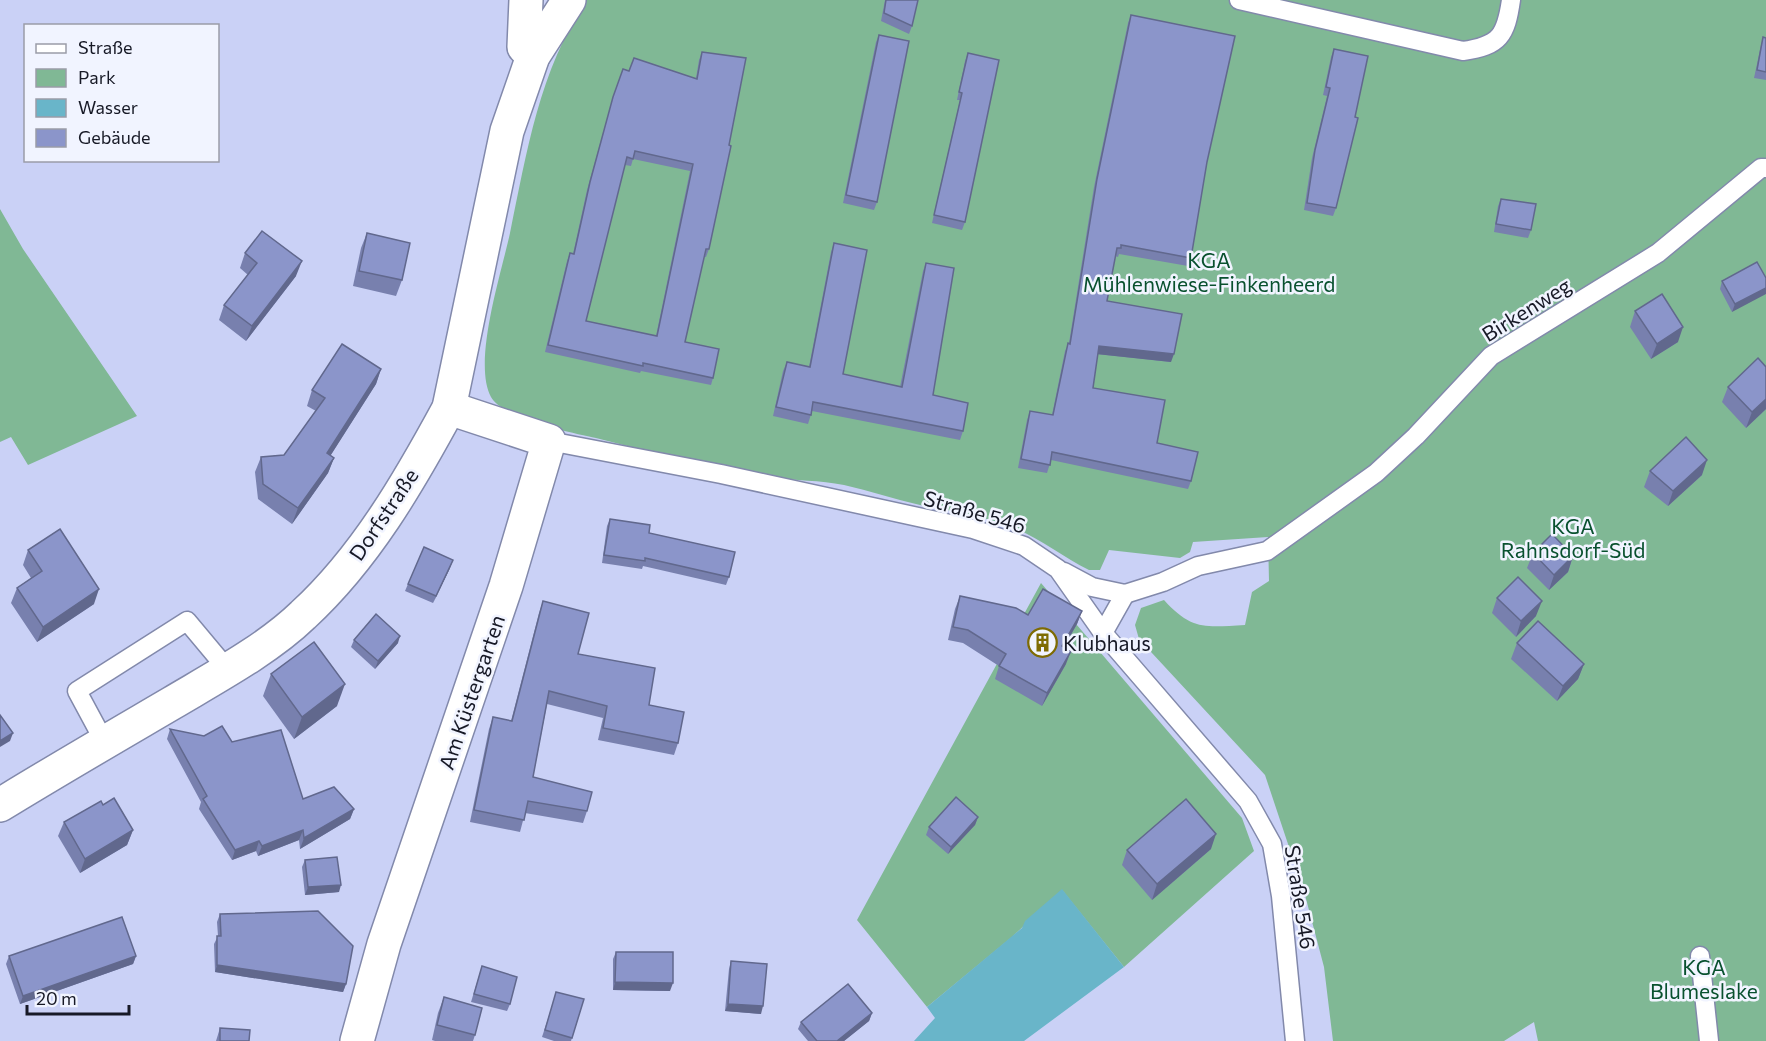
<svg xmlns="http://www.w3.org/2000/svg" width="1766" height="1041" viewBox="0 0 1766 1041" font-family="Commissioner,sans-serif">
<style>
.green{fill:#80b895}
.water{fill:#69b5c9}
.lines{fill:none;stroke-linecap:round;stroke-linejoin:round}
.service-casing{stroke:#8289ab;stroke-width:21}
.minor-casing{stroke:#8289ab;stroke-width:36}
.service{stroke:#fff;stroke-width:18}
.minor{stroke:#fff;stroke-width:33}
.wall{fill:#7880ae;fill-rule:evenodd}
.shaded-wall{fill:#61688d}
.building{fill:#8b95ca;stroke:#61688d;stroke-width:1.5;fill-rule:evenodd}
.labels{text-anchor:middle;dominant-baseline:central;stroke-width:5;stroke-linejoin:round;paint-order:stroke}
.park-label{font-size:21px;fill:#09512f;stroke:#f1f4ff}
.street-label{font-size:21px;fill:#171926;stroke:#f1f4ff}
.poi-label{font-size:21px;fill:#171926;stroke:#f1f4ff;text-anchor:start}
</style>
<rect width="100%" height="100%" fill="#cad1f6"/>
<g class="green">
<path d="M587 0H1766V1041H1538L1534 1022 1504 1041H1333L1324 967 1305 895 1265 775 1139 639 1135 625 1141 608 1164 600C1192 631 1206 627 1245 625L1252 592 1269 581 1268 537 1193 542 1190 552 1180 558 1109 550 1100 570H1089C1063 557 1040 538 1012 527 983 516 951 511 920 505 894 499 870 491 844 485 820 480 795 481 771 477 712 469 653 452 596 438 572 433 502 418 491 397 472 362 502 271 510 233 527 152 539 70 587 0Z"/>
<path d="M0 209 23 249 137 416 28 465 11 437 0 442Z"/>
<path d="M1041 583 1242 818 1254 851 1124 967 1062 890 1012 937 927 1007 857 920Z"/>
</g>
<path class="water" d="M1062 889 1124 967 1024 1041H914L935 1018 927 1007 1022 928 1025 921Z"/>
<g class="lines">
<defs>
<g id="service">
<path d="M1239 0 1463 51C1500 46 1506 35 1511 0"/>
<path d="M549 441 721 474 973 529 1024 546 1058 569 1103 633 1248 801 1272 844 1281 896 1295 1041"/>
<path d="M1064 572 1092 587 1125 594 1163 582 1198 566 1267 551 1376 473 1416 436 1491 356 1658 253 1761 168H1766"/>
<path d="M1103 633 1125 594"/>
<path d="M105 743 77 691 187 621 228 670"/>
<path d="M1700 956 1709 1041"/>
</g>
<g id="minor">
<path d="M526 0 524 47 533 56"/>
<path d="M0 805C57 770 114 737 172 703 214 678 268 649 303 615 365 558 409 482 449 408L507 131 533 56 569 0"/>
<path d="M357 1041 384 944 506 586 549 441 449 408"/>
</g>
</defs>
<use href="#service" class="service-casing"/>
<use href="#minor" class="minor-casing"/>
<use href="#service" class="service"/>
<use href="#minor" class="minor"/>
</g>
<g class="wall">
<path d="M885 0H918L912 26 909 34 881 21Z"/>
<path d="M1131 15 1207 162 1191 258 1188 266 1119 254 1118 257 1115 256 1107 301 1171 362 1097 354 1093 388 1157 443 1191 481 1188 489 1051 460 1047 473 1018 468 1027 420 1030 411 1052 415 1065 351 1069 343 1094 187 1128 23Z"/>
<path d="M879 35 877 202 874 210 843 203 876 42Z"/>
<path d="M1763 37 1766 38V80L1754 78 1761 45Z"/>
<path d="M1334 49 1336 208 1333 216 1304 210 1312 158 1327 96 1323 95 1331 57Z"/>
<path d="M702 52 709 249 706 257H704L685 342 713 378 711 385 641 371 640 373 545 352 567 261 570 253 573 254 587 190 611 105 623 69 629 71 696 78 699 60ZM633 159 690 171 656 336 586 321 625 165 631 166Z"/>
<path d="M968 53 965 222 962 230 932 223 960 100H957L965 61Z"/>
<path d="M1501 199 1531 230 1528 238 1494 232 1498 206Z"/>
<path d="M367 233 402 280 396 296 353 286 361 248Z"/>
<path d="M834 243 843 374 900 387 923 271 926 263 933 395 963 431 960 440 812 411 808 424 773 416 783 371 787 362 809 367 831 252Z"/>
<path d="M245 253 296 276 246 341 219 320 224 305 248 275 240 268Z"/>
<path d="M1766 278 1732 312 1720 289 1722 281Z"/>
<path d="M1635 311 1678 342 1651 359 1630 327Z"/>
<path d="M381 369 376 384 330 456 334 458 328 473 292 524 258 499 255 472 261 457 284 455 316 411 307 406 312 390Z"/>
<path d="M1728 387 1766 409 1746 428 1722 402Z"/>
<path d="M1650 471 1702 475 1668 506 1644 487Z"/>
<path d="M610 519 649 533 729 577 726 585 643 566 642 569 602 563 607 526Z"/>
<path d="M28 550 94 604 37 642 11 603 17 588 31 578 23 565Z"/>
<path d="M1533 553 1573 556 1568 572 1549 590 1527 568Z"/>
<path d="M450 568 433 603 405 591 408 584Z"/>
<path d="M960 596 1028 615 1082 611 1077 624 1064 647 1066 664 1042 706 995 679 999 666 963 643 948 640 955 609Z"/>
<path d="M1497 598 1536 616 1516 637 1492 613Z"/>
<path d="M543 601 578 654 649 705 678 743 674 755 598 740 603 718 547 704 533 777 587 811 583 823 525 813 520 832 470 822 489 729 493 717 511 721 539 613Z"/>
<path d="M354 640 398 643 375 669 351 647Z"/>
<path d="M1517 643 1584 664 1578 679 1557 701 1511 659Z"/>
<path d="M271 674 337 706 294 739 263 696Z"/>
<path d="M170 729 232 742 303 799 354 809 350 819 300 849 299 840 258 856 256 851 232 860 199 809 201 802 167 739Z"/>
<path d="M103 805 133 830 127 845 80 873 58 836 64 822Z"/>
<path d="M978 817 975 825 948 854 926 835 929 827Z"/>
<path d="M1211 849 1152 900 1122 865 1127 850Z"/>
<path d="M305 860 339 892 305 895 302 867Z"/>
<path d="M220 914 346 984 343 992 215 972 214 944 218 936 217 922Z"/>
<path d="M616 952 670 991 613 990V959Z"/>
<path d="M9 956H136L133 964 20 1004 6 964Z"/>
<path d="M731 961 761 1014 725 1011 729 969Z"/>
<path d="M482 966 510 1004 507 1011 471 1002Z"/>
<path d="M444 997 475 1035 473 1041H435L432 1040 438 1013Z"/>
<path d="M584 999 571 1041H554L542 1037 554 1000Z"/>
<path d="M872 1013 869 1021 844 1041H808L798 1029 801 1022Z"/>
<path d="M220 1028 249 1041H216Z"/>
</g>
<g class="shaded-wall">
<path d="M302 261 296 276 246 341 252 326Z"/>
<path d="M1766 288V294L1732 312 1735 304Z"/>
<path d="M1683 327 1678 342 1651 359 1657 344Z"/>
<path d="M1099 346 1174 354 1171 362 1096 354Z"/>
<path d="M381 369 376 384 322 469 327 453Z"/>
<path d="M1766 399V409L1746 428 1752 412Z"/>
<path d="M334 458 328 473 292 524 298 508Z"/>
<path d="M1707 460 1702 475 1668 506 1673 491Z"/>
<path d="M1573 556 1568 572 1549 590 1554 575Z"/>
<path d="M453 560 450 568 433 603 436 596Z"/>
<path d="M99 589 94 604 37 642 43 627Z"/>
<path d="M1542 601 1536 616 1516 637 1521 621Z"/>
<path d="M1082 611 1077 624 1057 659 1062 646Z"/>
<path d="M400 636 398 643 375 669 378 661Z"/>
<path d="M1071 651 1066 664 1042 706 1047 693Z"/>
<path d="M1584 664 1578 679 1557 701 1563 686Z"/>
<path d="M345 684 337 706 294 739 302 717Z"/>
<path d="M13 733 10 741 0 747V741Z"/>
<path d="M354 809 350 819 300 849 304 838Z"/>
<path d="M978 817 975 825 948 854 951 847Z"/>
<path d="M133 830 127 845 80 873 85 859Z"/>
<path d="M303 830 299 840 258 856 262 846Z"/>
<path d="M1216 834 1211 849 1152 900 1157 884Z"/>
<path d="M259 841 256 851 232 860 235 850Z"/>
<path d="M341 885 339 892 305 895 308 887Z"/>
<path d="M136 956 133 964 20 1004 23 996Z"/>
<path d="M217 965 346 984 343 992 215 972Z"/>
<path d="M615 982 673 983 670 991 613 990Z"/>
<path d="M728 1004 763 1006 761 1014 725 1011Z"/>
<path d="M872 1013 869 1021 844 1041H837Z"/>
</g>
<g class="building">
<path d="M886 0H918L912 26 884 13Z"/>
<path d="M1131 15 1235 36 1207 162 1191 258 1121 245V248H1117L1107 301 1182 314 1174 354 1099 346 1093 388 1165 400 1157 443 1198 452 1191 481 1052 452 1050 465 1021 459 1030 411 1053 415 1068 343 1070 344 1097 179Z"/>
<path d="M879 35 909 41 877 202 846 195Z"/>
<path d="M1763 37 1766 38V72L1757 70Z"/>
<path d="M1334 49 1368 56 1355 117 1358 118 1336 208 1307 203 1315 150 1330 88 1326 87Z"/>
<path d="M702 52 746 58 729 145 731 146 709 249H706L685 342 719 349 713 378 643 363V366L548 345 570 253 574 254 590 182 613 97 623 69 629 71 634 58 697 79ZM635 151 693 164 657 336 586 321 627 157 633 159Z"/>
<path d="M968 53 999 60 965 222 934 215 962 93 959 92Z"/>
<path d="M1501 199 1536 204 1531 230 1496 224Z"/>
<path d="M262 231 302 261 252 326 224 305 257 263 245 253Z"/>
<path d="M367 233 410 243 402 280 359 271Z"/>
<path d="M834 243 867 250 843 374 902 387 926 263 954 268 933 395 968 403 963 431 813 402 811 415 776 407 787 362 810 367Z"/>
<path d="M1757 262 1766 278V288L1735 304 1722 281Z"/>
<path d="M1662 294 1683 327 1657 344 1635 311Z"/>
<path d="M342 344 381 369 327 453 334 458 298 508 263 484 261 457 284 455 325 398 312 390Z"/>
<path d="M1758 358 1766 367V399L1752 412 1728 387Z"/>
<path d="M1686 437 1707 460 1673 491 1650 471Z"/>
<path d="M610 519 650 525 649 533 735 552 729 577 645 558V561L604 555Z"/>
<path d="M60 529 99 589 43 627 17 588 42 571 28 550Z"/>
<path d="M1552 534 1573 556 1554 575 1533 553Z"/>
<path d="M424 547 453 560 436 596 408 584Z"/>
<path d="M1518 577 1542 601 1521 621 1497 598Z"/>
<path d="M1043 589 1082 611 1062 646 1071 651 1047 693 999 666 1006 654 968 630 953 627 960 596 1016 608 1028 615Z"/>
<path d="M543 601 589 613 578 654 655 668 649 705 684 712 678 743 603 728 607 706 549 691 533 777 592 792 587 811 528 801 524 820 474 810 493 717 512 721Z"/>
<path d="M376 614 400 636 378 661 354 640Z"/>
<path d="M1538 621 1584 664 1563 686 1517 643Z"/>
<path d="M314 642 345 684 302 717 271 674Z"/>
<path d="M0 715 13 733 0 741Z"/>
<path d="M222 726 232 742 281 730 303 799 334 787 354 809 304 838 303 830 262 846 259 841 235 850 203 799 207 796 170 729 204 736Z"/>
<path d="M956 797 978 817 951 847 929 827Z"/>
<path d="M114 798 133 830 85 859 64 822 101 801 103 805Z"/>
<path d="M1186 799 1216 834 1157 884 1127 850Z"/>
<path d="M337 857 341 885 308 887 305 860Z"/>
<path d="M318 911 353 946 346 984 217 965V936H221L220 914Z"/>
<path d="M122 917 136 956 23 996 9 956Z"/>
<path d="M616 952H673V983L615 982Z"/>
<path d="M731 961 767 964 763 1006 728 1004Z"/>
<path d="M482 966 517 977 510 1004 474 994Z"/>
<path d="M848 984 872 1013 837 1041H817L801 1022Z"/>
<path d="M556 992 584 999 572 1038 545 1030Z"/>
<path d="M444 997 482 1008 475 1035 437 1025Z"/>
<path d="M220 1028 250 1030 249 1041H220Z"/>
</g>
<defs>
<symbol id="building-ring" viewBox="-11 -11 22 22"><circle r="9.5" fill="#f1f4ff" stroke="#7e6b03" stroke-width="1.5"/><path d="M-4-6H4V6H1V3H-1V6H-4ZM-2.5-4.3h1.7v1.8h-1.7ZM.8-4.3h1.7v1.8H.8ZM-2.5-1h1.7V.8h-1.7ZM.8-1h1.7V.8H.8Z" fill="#7e6b03"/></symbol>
</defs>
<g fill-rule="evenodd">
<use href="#building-ring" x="1026" y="626" width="33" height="33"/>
</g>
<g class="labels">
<g class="park-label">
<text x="1209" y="259">KGA<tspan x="1209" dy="24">Mühlenwiese-Finkenheerd</tspan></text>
<text x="1573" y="525">KGA<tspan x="1573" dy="24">Rahnsdorf-Süd</tspan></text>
<text x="1704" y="966">KGA<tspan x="1704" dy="24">Blumeslake</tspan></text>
</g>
<g class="street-label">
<text transform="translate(1526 309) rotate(-32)">Birkenweg</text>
<text transform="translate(975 511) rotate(16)">Straße 546</text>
<text transform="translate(383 514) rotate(-56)">Dorfstraße</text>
<text transform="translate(471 692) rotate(-71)">Am Küstergarten</text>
<text transform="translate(1301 897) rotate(81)">Straße 546</text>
</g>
<g class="poi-label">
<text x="1063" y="642">Klubhaus</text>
</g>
</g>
<rect x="24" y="24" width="195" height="138" fill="#f1f4ff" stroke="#9a9ca8" stroke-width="1.5"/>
<rect x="36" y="44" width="30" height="9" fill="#ffffff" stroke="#9a9ca8" stroke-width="1.5"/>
<text x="78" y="54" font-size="18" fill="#171926">Straße</text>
<rect x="36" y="69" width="30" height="18" fill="#80b895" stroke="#9a9ca8" stroke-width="1.5"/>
<text x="78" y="84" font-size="18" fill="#171926">Park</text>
<rect x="36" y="99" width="30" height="18" fill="#69b5c9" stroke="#9a9ca8" stroke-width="1.5"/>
<text x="78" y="114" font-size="18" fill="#171926">Wasser</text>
<rect x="36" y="129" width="30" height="18" fill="#8b95ca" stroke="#9a9ca8" stroke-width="1.5"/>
<text x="78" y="144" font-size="18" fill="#171926">Gebäude</text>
<path d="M27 1005v9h102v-9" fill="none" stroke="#171926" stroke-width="3"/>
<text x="36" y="1005" font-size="18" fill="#171926" stroke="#f1f4ff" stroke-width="4.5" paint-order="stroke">20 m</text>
</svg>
